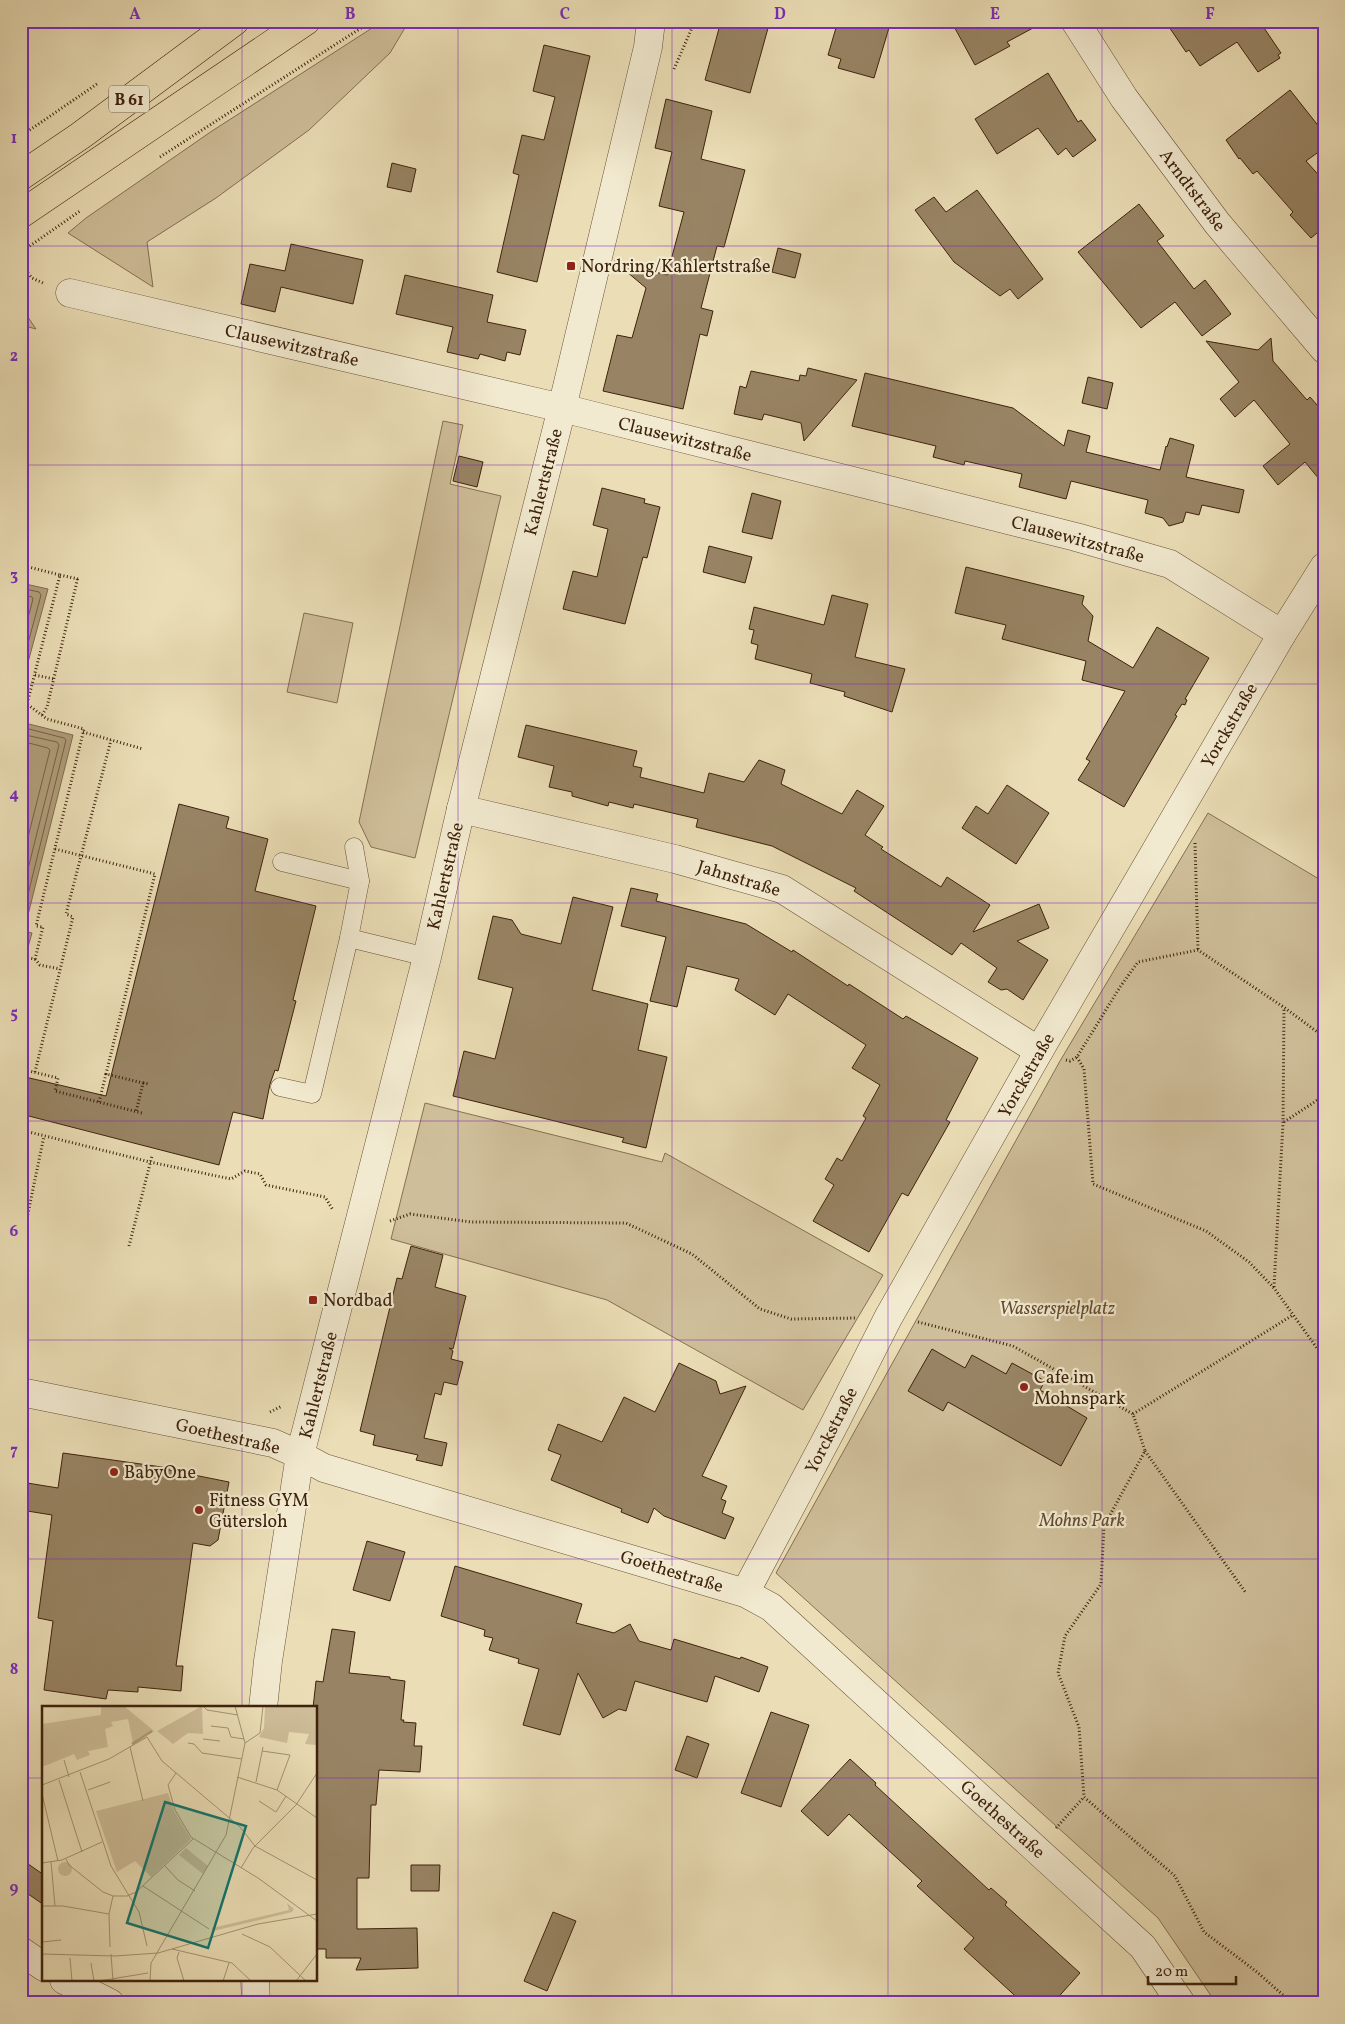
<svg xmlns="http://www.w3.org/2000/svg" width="1345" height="2024" viewBox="0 0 1345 2024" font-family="Vollkorn,serif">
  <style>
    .green { fill: #cebe99; stroke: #867052 }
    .water { fill: #b09e7c; stroke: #826c4f }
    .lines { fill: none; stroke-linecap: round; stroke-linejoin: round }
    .shore { stroke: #776044; stroke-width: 1 }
    .building { fill: #988464; stroke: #3e220c }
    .service-casing { stroke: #695136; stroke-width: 19 }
    .minor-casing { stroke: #695136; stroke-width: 29 }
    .primary-casing { stroke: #3e220c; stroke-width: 29 }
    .path { stroke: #3e220c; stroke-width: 3; stroke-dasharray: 1 2.5; stroke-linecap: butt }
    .service { stroke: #f2ead0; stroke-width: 18 }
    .minor { stroke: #f2ead0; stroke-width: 28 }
    .primary { stroke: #ebdeb6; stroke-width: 28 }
    .grid { fill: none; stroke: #7b2cbf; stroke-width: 1; stroke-opacity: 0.55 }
    .poi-dot { fill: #8f2418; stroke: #f2ead0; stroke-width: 2 }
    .labels { text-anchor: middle; stroke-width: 4.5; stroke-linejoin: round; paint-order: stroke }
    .shield { fill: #f2ead0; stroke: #745e47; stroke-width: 1 }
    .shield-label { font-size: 16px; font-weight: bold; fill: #3e220c }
    .street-label { font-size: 18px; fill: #3e220c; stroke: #f2ead0 }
    .poi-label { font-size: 18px; fill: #3e220c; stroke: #f2ead0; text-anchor: start }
    .park-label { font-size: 18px; font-style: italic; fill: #62492f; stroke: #f2ead0 }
    .inset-river { fill: none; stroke: #b09e7c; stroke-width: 2.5 }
    .inset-road { fill: none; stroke: #a69372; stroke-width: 1 }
    .view { fill: #0f766e; fill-opacity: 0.15; stroke: #0f766e; stroke-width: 2.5 }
    .inset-edge { fill: none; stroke: #3e220c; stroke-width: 2.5 }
    .neatline { fill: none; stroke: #7b2cbf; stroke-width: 2 }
    .grid-label { font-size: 16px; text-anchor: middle; font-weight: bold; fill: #7b2cbf }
  </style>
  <rect width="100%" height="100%" fill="#ebdeb6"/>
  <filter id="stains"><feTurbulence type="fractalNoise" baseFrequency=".004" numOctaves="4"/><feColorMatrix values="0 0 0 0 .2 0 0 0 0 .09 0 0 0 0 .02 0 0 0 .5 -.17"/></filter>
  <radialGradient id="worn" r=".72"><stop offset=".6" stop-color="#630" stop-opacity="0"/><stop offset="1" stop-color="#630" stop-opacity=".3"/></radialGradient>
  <g class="green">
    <polygon points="383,21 409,21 390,53 309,130 216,198 147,242 153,287 68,233 86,218 212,131"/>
    <polygon points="21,307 36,329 21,325"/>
    <polygon points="443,421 463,425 450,484 501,496 415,858 371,847 359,822"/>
    <polygon points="304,613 353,623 337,703 287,692"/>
    <polygon points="1208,813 1324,882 1324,2003 1216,2003 1158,1918 776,1573 1060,1061"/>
    <polygon points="425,1103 662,1162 665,1153 883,1275 803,1410 607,1300 391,1239"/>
  </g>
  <g class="water">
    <polygon points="21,583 48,589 27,666 21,665"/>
    <polygon points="21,722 73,735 24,931 32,933 28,947 21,945"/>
  </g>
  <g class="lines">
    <g class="shore">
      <polyline points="21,588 39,592 41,595 24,658 21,660"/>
      <polyline points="21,594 32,597 33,599 21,644"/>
      <polyline points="21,727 64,738 66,740 21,923"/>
      <polyline points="21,734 57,742 59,745 21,897"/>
      <polyline points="21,741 48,748 50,750 21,865"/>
    </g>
  </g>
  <g class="building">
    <polygon points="721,21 770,21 750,93 705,80"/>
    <polygon points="838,21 891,21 874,78 838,68 841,59 828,55"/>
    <polygon points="951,21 1046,21 1007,42 1010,46 975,65"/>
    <polygon points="1165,21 1268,21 1262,25 1281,53 1278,55 1280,58 1258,72 1237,42 1200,66 1189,50 1186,52"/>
    <polygon points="544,45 590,56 537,282 497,272 519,175 513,173 522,135 544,140 555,97 533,91"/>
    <polygon points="1048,73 1078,122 1081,120 1096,140 1073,157 1066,148 1058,155 1038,128 997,154 975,119"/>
    <polygon points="1290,90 1324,133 1324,148 1306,161 1324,181 1324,227 1311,238 1290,215 1293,212 1257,171 1253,174 1240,158 1239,159 1226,140"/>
    <polygon points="666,99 712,111 701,159 745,170 724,247 717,246 701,308 713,311 707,336 700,334 683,409 603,391 617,335 632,338 646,288 614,261 667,275 684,212 659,206 672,152 655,148"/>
    <polygon points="392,163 416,169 411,192 387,187"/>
    <polygon points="977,190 1043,279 1018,299 1010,289 1000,296 954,262 915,210 934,197 946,212"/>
    <polygon points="1139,204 1164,236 1157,241 1194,289 1205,280 1231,314 1202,336 1175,302 1141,328 1078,252"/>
    <polygon points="291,244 363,260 353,304 281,287 275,312 241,304 250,264 285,271"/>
    <polygon points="778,248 801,254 795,278 772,272"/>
    <polygon points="405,275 493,295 487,322 526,330 520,355 507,352 505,361 480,354 478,359 447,352 453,327 396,314"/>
    <polygon points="1271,338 1273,361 1307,400 1310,397 1324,413 1324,485 1305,462 1278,485 1263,466 1290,444 1254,400 1235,417 1220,399 1239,382 1206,341 1258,350"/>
    <polygon points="808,368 857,380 804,441 801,423 764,414 762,420 734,414 740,386 746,388 751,371 799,381 800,375 806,376"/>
    <polygon points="865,373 1013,408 1064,446 1068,430 1090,436 1086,452 1160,470 1166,446 1167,447 1170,438 1194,445 1186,477 1244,490 1239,513 1202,505 1199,515 1186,512 1183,522 1169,526 1163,518 1145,513 1148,500 1071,481 1066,499 1019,487 1022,474 965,461 964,465 933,457 936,446 852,426"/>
    <polygon points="1088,377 1113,383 1107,409 1082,403"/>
    <polygon points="459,456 483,462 477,487 453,481"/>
    <polygon points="602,488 645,499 644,503 660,507 647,558 643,557 625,624 563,609 573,571 597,577 608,529 593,525"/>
    <polygon points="752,493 781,501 772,539 742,532"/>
    <polygon points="709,546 752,557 745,583 703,572"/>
    <polygon points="966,567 1084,596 1082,604 1093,616 1088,641 1133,668 1157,627 1209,658 1185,699 1187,700 1185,705 1182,704 1175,715 1177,716 1124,807 1078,780 1090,761 1086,759 1125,691 1082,680 1086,661 1002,639 1006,625 955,613"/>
    <polygon points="832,595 868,604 855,657 905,669 892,712 844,696 845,692 810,683 812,674 755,659 758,645 751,643 754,630 749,629 754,607 824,625"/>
    <polygon points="526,725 637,751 633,766 642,768 640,777 704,793 709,773 744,782 759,760 785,770 781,784 842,814 857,790 884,806 865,835 883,847 881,849 941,887 947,877 990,905 973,932 1039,904 1049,928 1017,941 1048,960 1023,1000 1007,989 1001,990 988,982 997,968 961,943 952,955 854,891 856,888 772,846 696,827 698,819 634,804 633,808 609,802 608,806 572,796 572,792 549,787 554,766 518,757"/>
    <polygon points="1007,785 1049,813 1016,864 962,828 976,806 988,814"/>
    <polygon points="179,804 229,817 226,828 268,839 255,891 316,906 293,1000 296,1001 278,1071 275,1070 270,1084 263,1119 233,1112 219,1165 21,1114 21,1076 106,1096"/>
    <polygon points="631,888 658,894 656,901 746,924 792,952 793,950 848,986 849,984 903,1019 906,1016 978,1058 946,1120 950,1122 908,1196 902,1193 869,1252 813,1221 834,1185 825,1179 837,1158 842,1161 866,1118 863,1116 880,1085 852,1068 866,1045 788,994 775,1015 735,990 739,979 687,966 677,1007 650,1001 666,937 621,926"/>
    <polygon points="573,897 613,907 592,990 648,1004 638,1050 667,1057 646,1148 622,1142 624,1138 453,1096 464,1051 495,1059 513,988 478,979 493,916 512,920 521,934 561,944"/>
    <polygon points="411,1246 443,1255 435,1287 466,1296 453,1349 449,1348 453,1351 451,1359 463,1362 457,1385 444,1382 441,1395 435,1393 424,1438 447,1443 442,1466 416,1460 418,1455 373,1445 375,1435 360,1431 397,1278 402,1279"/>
    <polygon points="932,1349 965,1368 972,1355 1006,1374 1012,1363 1045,1381 1040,1390 1087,1418 1061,1466 948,1402 943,1411 908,1391"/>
    <polygon points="679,1363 716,1381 720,1394 746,1386 702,1476 727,1486 721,1499 726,1501 722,1513 734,1518 725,1539 664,1516 654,1508 648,1523 621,1512 622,1509 551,1480 561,1455 548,1450 558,1424 602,1442 624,1397 655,1412"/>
    <polygon points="63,1453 169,1468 169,1470 229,1482 218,1540 210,1546 193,1543 176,1666 183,1666 181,1691 138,1687 138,1692 108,1690 106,1699 44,1690 53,1621 38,1618 52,1515 21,1510 21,1482 58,1488"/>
    <polygon points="367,1541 405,1552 390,1601 353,1590"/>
    <polygon points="455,1566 582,1604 576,1623 614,1633 630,1624 639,1641 671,1650 674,1639 740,1659 741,1657 768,1667 759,1692 715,1676 707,1702 635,1681 626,1711 619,1709 603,1718 578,1673 560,1735 523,1725 539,1669 518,1663 519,1659 489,1650 493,1638 484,1636 485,1630 441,1616"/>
    <polygon points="332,1629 355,1632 349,1673 390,1677 390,1679 405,1681 401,1720 404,1720 403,1722 416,1723 414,1746 422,1746 420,1772 379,1770 376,1805 371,1805 369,1878 357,1878 357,1929 417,1928 418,1968 356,1970 361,1958 326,1958 326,1949 316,1949 316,1708 313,1708 316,1681 323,1682"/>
    <polygon points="771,1712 809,1725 781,1807 741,1793"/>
    <polygon points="687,1736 709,1744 697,1778 675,1770"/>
    <polygon points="850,1759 876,1783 875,1785 989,1890 991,1888 1007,1902 1005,1905 1080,1973 1053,2003 1023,2003 964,1949 974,1938 917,1886 922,1881 849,1814 828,1836 801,1811"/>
    <polygon points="21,1859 44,1875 44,1905 21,1889"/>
    <polygon points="411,1865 440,1865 439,1891 411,1891"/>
    <polygon points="553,1912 576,1921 547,1991 524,1981"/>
  </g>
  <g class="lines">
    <defs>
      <g id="service">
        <polyline points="354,847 360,881"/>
        <polyline points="349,938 427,957"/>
        <polyline points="280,1087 312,1094 349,938 360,881 282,862"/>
      </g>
      <g id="minor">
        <polyline points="1075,21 1124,98 1217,223 1324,349"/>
        <polyline points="70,293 562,408 1076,537 1170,564 1282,634"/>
        <polyline points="461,809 675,859 782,889 1039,1051"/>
        <polyline points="21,1392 273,1443 300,1455 324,1468 745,1593 771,1607 1143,1947 1181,2003"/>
        <polyline points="745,1593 835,1423 888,1318 1039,1051 1282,634 1324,567"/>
        <polyline points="263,1708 268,1661 300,1455 427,957 461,809 562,408 648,47 651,21"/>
        <polyline points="21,1951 44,1967"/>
        <polyline points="64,1980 110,2003"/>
        <polyline points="255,1980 256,2003"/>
      </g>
      <g id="primary">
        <polyline points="21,176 80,136 235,21"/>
        <polyline points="21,214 306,21"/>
      </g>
    </defs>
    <use href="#service" class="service-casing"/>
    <use href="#minor" class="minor-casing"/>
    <use href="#primary" class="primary-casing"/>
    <g class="path">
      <polyline points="674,69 695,21"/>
      <polyline points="21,136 97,84"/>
      <polyline points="160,157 372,21"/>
      <polyline points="21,252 80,211"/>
      <polyline points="21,265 32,278 43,283"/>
      <polyline points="21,565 60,575 27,704"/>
      <polyline points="60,575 78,579"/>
      <polyline points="35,675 54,679"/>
      <polyline points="21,703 27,704 47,719 84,729 36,926 43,927 35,959 21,956"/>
      <polyline points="42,715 47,707 78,577"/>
      <polyline points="83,732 143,749"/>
      <polyline points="1195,843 1198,950"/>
      <polyline points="55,849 155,874 106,1074 143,1083 136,1112"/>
      <polyline points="35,959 40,965 60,969"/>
      <polyline points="1077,1057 1084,1069 1093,1184 1206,1231 1249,1262 1274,1288 1324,1358"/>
      <polyline points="1066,1060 1070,1061 1077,1057 1120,987 1138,962 1198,950 1285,1008 1324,1037"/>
      <polyline points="21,1069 58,1078 55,1091 142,1113"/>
      <polyline points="35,1072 73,917 66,914 111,740"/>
      <polyline points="143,1083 149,1084"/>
      <polyline points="99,1102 106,1074"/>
      <polyline points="1284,1122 1319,1099 1324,1098"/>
      <polyline points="21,1130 150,1162 231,1179 245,1171 260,1174 266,1185 325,1197 333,1210"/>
      <polyline points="27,1218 44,1136"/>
      <polyline points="390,1221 410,1214 471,1222 626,1223 692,1254 760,1309 791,1319 857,1318"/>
      <polyline points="129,1246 152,1156"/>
      <polyline points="1274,1287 1283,1123 1284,1009"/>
      <polyline points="918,1322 1013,1346 1133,1414 1145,1451 1104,1526 1101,1584 1065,1636 1058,1673 1079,1727 1084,1797 1175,1876 1204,1932 1257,1972 1292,2003"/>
      <polyline points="270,1412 282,1406"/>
      <polyline points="1133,1414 1293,1315"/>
      <polyline points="1145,1451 1246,1593"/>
      <polyline points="1056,1828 1084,1797"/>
    </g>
    <use href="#service" class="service"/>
    <use href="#minor" class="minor"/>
    <use href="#primary" class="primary"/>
  </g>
  <path class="grid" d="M242 21V1708M458 21V2003M672 21V2003M888 21V2003M1102 21V2003M21 246H1324M21 465H1324M21 684H1324M21 903H1324M21 1121H1324M21 1340H1324M21 1559H1324M21 1778H44M316 1778H1324M242 1980V2003"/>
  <g class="poi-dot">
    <rect x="566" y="261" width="10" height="10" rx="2.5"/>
    <rect x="308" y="1295" width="10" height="10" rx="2.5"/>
    <circle cx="1024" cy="1387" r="5"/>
    <circle cx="114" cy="1472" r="5"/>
    <circle cx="199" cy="1510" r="5"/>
  </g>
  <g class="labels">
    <rect class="shield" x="109" y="85.5" width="40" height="27" rx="4"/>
    <g class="shield-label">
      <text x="129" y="105">B 61</text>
    </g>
    <g class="street-label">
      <text transform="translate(1193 190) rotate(53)" y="6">Arndtstraße</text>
      <text transform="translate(292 345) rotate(13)" y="6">Clausewitzstraße</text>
      <text transform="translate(685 439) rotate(14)" y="6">Clausewitzstraße</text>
      <text transform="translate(543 482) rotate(-76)" y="6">Kahlertstraße</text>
      <text transform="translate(1078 539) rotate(15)" y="6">Clausewitzstraße</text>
      <text transform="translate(1229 725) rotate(-60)" y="6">Yorckstraße</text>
      <text transform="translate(445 876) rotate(-77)" y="6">Kahlertstraße</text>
      <text transform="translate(739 878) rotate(17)" y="6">Jahnstraße</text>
      <text transform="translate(1026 1075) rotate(-60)" y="6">Yorckstraße</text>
      <text transform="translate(318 1385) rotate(-76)" y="6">Kahlertstraße</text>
      <text transform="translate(831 1430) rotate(-63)" y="6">Yorckstraße</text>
      <text transform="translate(228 1436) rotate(13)" y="6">Goethestraße</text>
      <text transform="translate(672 1571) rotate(17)" y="6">Goethestraße</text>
      <text transform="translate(1003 1819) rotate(42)" y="6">Goethestraße</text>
    </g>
    <g class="poi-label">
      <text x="581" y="272">Nordring/Kahlertstraße</text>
      <text x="323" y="1306">Nordbad</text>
      <text x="1034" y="1383">Cafe im<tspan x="1034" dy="21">Mohnspark</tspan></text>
      <text x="124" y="1478">BabyOne</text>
      <text x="209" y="1506">Fitness GYM<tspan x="209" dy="21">Gütersloh</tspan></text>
    </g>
    <g class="park-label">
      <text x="1057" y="1314">Wasserspielplatz</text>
      <text x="1082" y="1526">Mohns Park</text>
    </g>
  </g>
  <g transform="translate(42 1706)">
    <rect width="275" height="275" fill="#ebdeb6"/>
    <path d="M59 0H82L112 25 91 37 86 13 69 16 71 20 63 23 66 41 46 45 48 49 35 54 32 48 0 61V18L59 9ZM160 0 161 28 146 27 131 38 115 25ZM223 0H275V39L263 38 267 28 247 26 245 37 217 31 222 22ZM126 87 132 105 149 133 109 171 93 155 75 166 54 105ZM144 142 166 160 161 168 137 149ZM16 163a7 7 0 1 1 14 0a7 7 0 1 1-14 0ZM245 197 252 203 250 206 171 225 170 222 247 204Z" fill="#cebe99"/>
    <path class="inset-river" d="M90 38 110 25"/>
    <path class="inset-road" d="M161 0 165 4 196 9M169 20 186 22 189 31 202 33M161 33 178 35M146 37 152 38 160 47 200 53M203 37 218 27 221 0M88 41 101 95M220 45 248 49 235 84M22 54 27 71M38 66 69 160 97 206 105 240M134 67 126 79 133 104 149 131 216 172 275 215M195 71 235 84 275 112M17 74 40 146M214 76 221 41M0 79 67 53 105 31 120 55 198 121 213 140 275 174M46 84 68 76M0 88 16 155M217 95 234 106 244 90M24 153 27 159 61 186 71 190H85L94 186 151 133M9 156 13 200M0 157 20 154 60 136M123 160 136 174 153 185M199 162 211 142 254 99 275 67M101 180 167 223M0 200H21L67 208M200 228 228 241 264 275M0 236 19 234M68 241 67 208 71 190M130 243 190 257 209 275M137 246 135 252 142 275M0 248 73 250 116 247 216 218 275 208M69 248 71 275M28 252 30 275M49 257 52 275M57 275 106 267M108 275 109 257 184 129 203 37 193 0M181 275 187 257M254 275 275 248"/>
    <path class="view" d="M123 96 204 120 166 242 85 217Z"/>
    <rect width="275" height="275" class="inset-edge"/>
  </g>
  <rect width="1345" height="2024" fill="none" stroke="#ebdeb6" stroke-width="55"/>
  <path d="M1148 1976v8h88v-8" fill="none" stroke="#3e220c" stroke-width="2.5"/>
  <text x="1155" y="1976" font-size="15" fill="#3e220c" stroke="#f2ead0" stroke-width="4" paint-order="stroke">20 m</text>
  <rect x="28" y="28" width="1290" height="1968" class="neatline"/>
  <g class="grid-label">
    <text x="135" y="19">A</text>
    <text x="350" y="19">B</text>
    <text x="565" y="19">C</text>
    <text x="780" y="19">D</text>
    <text x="995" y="19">E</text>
    <text x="1210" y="19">F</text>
    <text x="14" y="143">1</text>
    <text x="14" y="361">2</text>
    <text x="14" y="580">3</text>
    <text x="14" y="799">4</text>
    <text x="14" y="1018">5</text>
    <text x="14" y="1236">6</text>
    <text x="14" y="1455">7</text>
    <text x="14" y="1674">8</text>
    <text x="14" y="1893">9</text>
  </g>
  <rect width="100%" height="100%" filter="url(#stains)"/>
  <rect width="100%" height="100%" fill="url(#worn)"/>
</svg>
